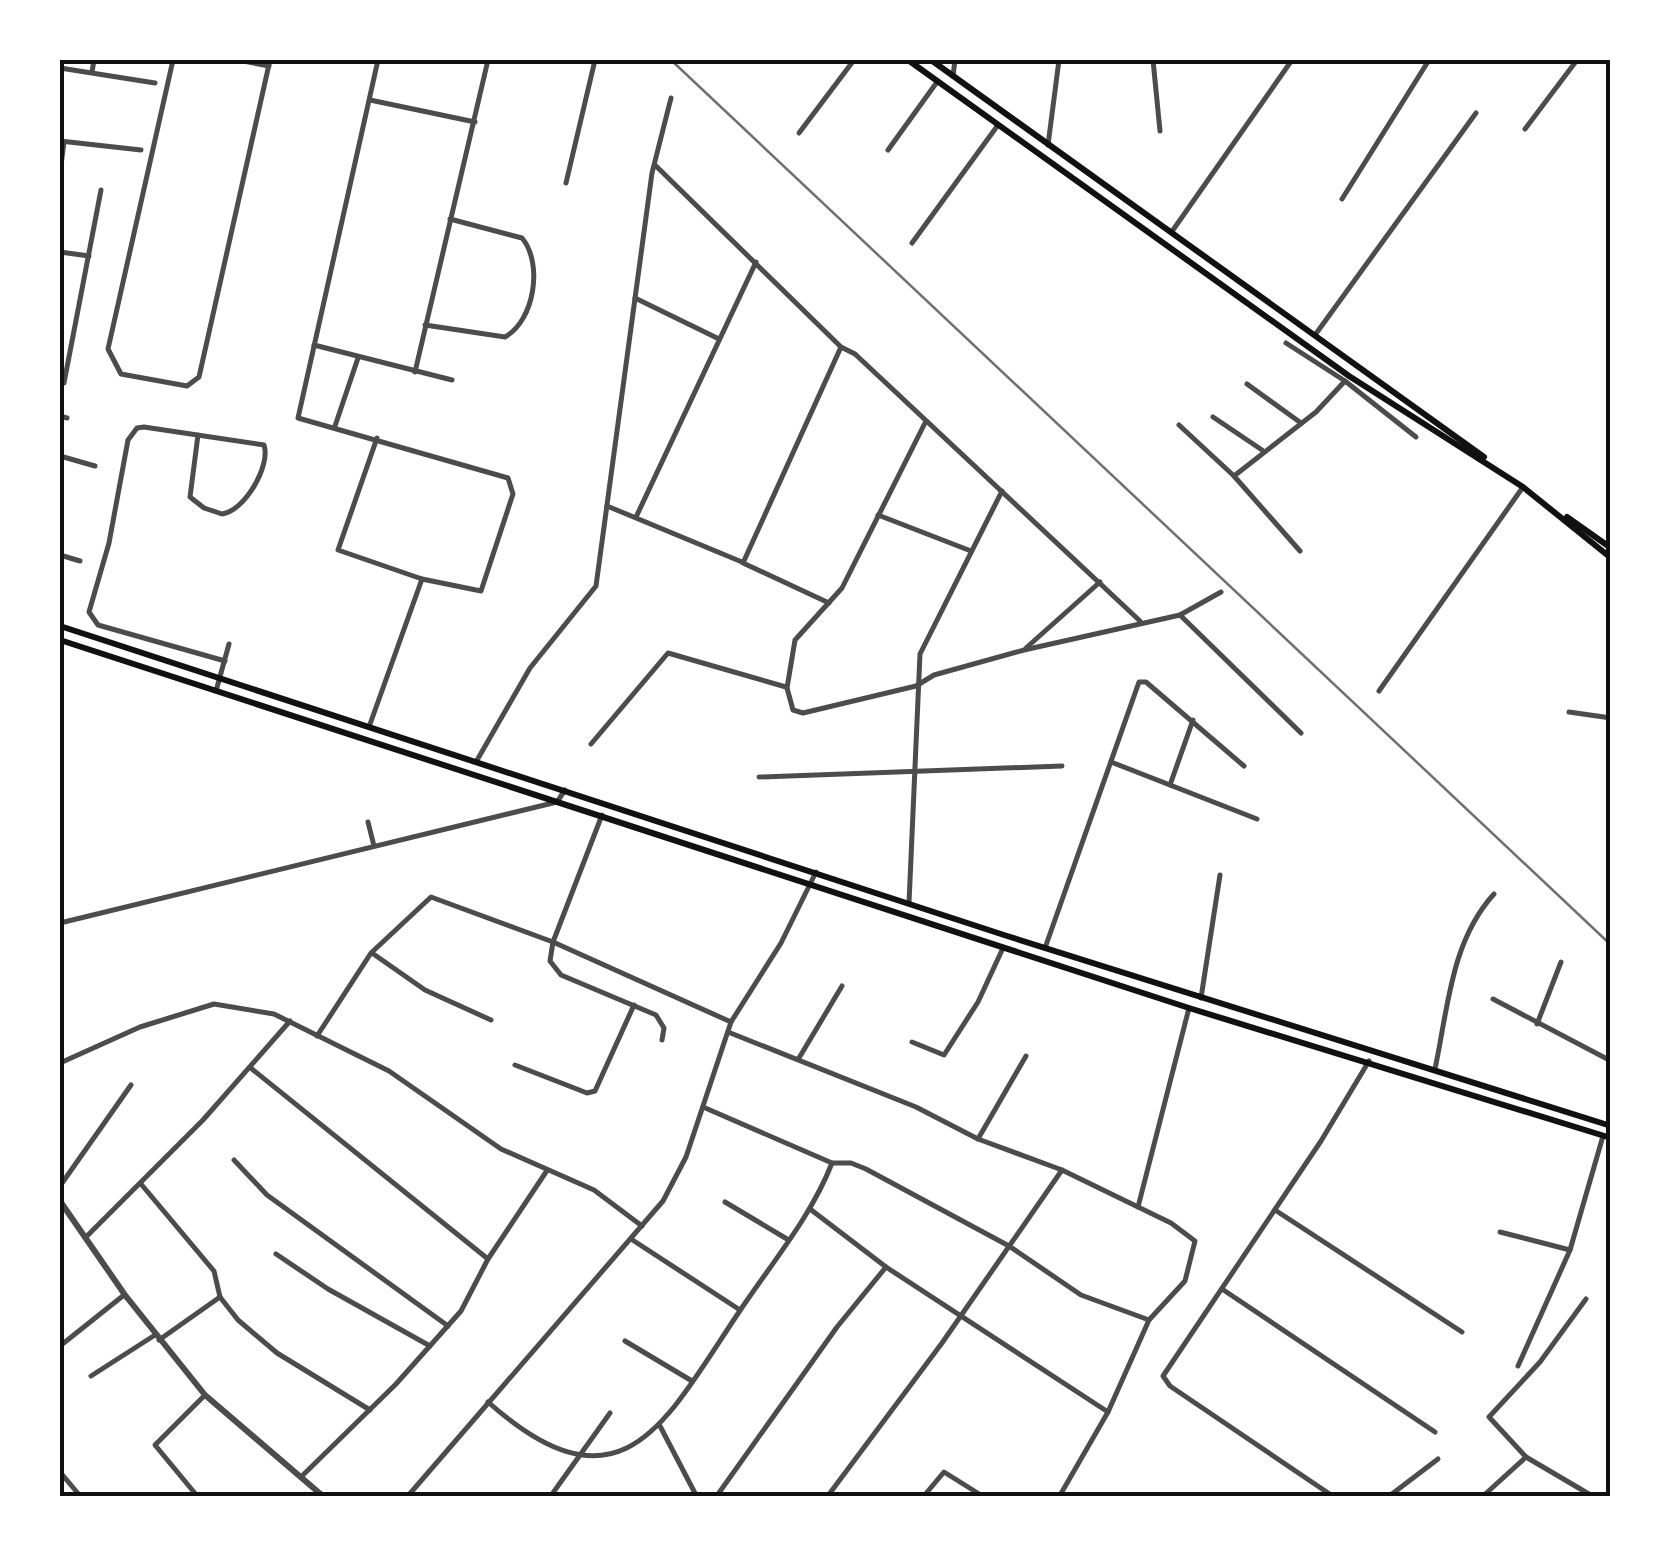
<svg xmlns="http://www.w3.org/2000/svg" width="1671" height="1557" viewBox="0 0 1671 1557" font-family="'Fira Sans Condensed',sans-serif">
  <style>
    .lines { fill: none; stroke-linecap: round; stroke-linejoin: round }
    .minor { stroke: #4c4c4c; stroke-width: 5 }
    .tertiary { stroke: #4c4c4c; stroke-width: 6 }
    .secondary { stroke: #111; stroke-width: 6 }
    .rail { stroke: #707070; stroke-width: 2.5 }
    .neatline { fill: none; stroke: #111; stroke-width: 4 }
  </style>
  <rect width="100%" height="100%" fill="#fff"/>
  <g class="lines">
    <g class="minor">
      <polyline points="173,60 108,349 121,374 187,386 199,377 270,60"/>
      <polyline points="238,60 269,66"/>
      <polyline points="1153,60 1160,131"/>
      <polyline points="60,68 155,83"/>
      <polyline points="92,72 94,60"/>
      <polyline points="953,76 955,60"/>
      <polyline points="370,100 475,122"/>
      <polyline points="1525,129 1577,60"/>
      <polyline points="799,133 854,60"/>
      <polyline points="60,141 141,150"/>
      <polyline points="1048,145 1059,60"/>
      <polyline points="888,150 937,82"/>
      <polyline points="656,166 841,347 855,354 1140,621"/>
      <polyline points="60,173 64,142"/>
      <polyline points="566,183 595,60"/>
      <polyline points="1342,199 1429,60"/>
      <polyline points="1173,230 1292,60"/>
      <polyline points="912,243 998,125"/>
      <polyline points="60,252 89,256"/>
      <polyline points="635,298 717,338"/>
      <path d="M425 325 505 337C535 320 543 263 522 238L450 219"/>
      <polyline points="1315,335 1476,113"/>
      <polyline points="1286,343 1345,381 1416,437"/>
      <polyline points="314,345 452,380"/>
      <polyline points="415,372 488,60"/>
      <polyline points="64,383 101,190"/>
      <polyline points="1247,384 1301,423"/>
      <polyline points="60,416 67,418"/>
      <polyline points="1213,417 1262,450"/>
      <polyline points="926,421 842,588 795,640 787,688 793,710 803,713 916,686 934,675 1024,650 1180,615 1221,592"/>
      <polyline points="1179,425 1234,476 1300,551"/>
      <polyline points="335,426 358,358"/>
      <path d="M198 435 190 497 204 508 222 514C245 511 271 465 264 445L144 427 137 428 128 440 109 543 89 612 98 625 225 661"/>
      <polyline points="377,438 338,550 422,579 481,591 513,494 508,478 298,418 378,60"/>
      <polyline points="60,456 95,466"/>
      <polyline points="1234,476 1316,412 1345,381"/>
      <polyline points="607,506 742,562"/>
      <polyline points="637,515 756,262"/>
      <polyline points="878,515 971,551"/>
      <polyline points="60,555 80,561"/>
      <polyline points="829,603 743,563 841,347"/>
      <polyline points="1180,615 1301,733"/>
      <polyline points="1026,648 1100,582"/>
      <polyline points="216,691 229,644"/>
      <polyline points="1379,691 1523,487"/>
      <polyline points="1569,712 1611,718"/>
      <polyline points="369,727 422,579"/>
      <polyline points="591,744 668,653 786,687"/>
      <polyline points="476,762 530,668 596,586 652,173 671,98"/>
      <polyline points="1111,762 1257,819"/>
      <polyline points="759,777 1062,766"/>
      <polyline points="1170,785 1193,720"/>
      <polyline points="602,815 553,942 550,961 561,975 656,1015 664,1028 662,1040"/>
      <polyline points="368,822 374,846"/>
      <polyline points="909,903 920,654 1002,491"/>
      <polyline points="60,923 557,802 565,790"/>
      <polyline points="1045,948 1139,682 1146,682 1244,766"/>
      <polyline points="372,953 425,990 491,1020"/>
      <polyline points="1201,998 1220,875"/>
      <polyline points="1493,999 1611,1061"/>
      <polyline points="1537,1024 1561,962"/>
      <polyline points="728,1032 916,1107 978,1139 1062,1170 1171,1223 1195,1241 1185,1281 1149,1320 1108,1412 1059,1497"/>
      <polyline points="317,1036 371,953 431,897 553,942 731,1022"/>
      <polyline points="912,1042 944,1055 978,1002 1003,948"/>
      <polyline points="799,1058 842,986"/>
      <polyline points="60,1063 140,1027 214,1004 274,1014 389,1071 501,1149 594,1190 642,1226"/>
      <polyline points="515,1065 587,1093 595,1091 634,1005"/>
      <polyline points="252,1069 488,1259"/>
      <path d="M1435 1069C1448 1008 1451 941 1494 894"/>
      <polyline points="703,1107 832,1163 851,1163 866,1169 1009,1246 1081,1295 1149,1320"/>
      <polyline points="978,1139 1026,1056"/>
      <polyline points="234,1160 267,1195 448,1326"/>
      <polyline points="141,1184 214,1271 220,1297 238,1320 277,1353 370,1410"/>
      <polyline points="60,1186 131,1085"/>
      <polyline points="725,1202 787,1239"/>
      <polyline points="1138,1207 1189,1008"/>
      <polyline points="810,1209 886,1267 1108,1412"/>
      <polyline points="1275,1210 1462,1332"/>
      <polyline points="1500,1232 1570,1250"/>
      <polyline points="87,1236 203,1120 290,1021"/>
      <polyline points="631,1239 740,1310"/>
      <polyline points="276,1254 328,1289 430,1346"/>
      <polyline points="1222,1289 1435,1432"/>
      <polyline points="1586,1299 1540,1362 1489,1417 1526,1457 1594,1497"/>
      <polyline points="159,1340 220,1297"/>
      <polyline points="625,1341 692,1381"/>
      <polyline points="60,1346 124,1295"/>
      <polyline points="1518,1366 1570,1250 1603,1136"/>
      <polyline points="91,1376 155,1335"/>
      <path d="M488 1402C622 1521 666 1421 739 1312 771 1264 811 1217 832 1163"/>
      <polyline points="660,1426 697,1497"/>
      <polyline points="60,1472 81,1497"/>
      <polyline points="303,1475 396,1384 461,1311 488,1259 546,1172"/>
      <polyline points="198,1497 155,1445 205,1395"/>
      <polyline points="407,1497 663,1201 686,1157 731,1022 781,943 816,872"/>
      <polyline points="550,1497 610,1413"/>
      <polyline points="716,1497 837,1327 886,1267"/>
      <polyline points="827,1497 942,1343 1062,1170"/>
      <polyline points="923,1497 944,1472 984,1497"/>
      <polyline points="1334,1497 1170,1386 1163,1376 1321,1141 1369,1061"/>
      <polyline points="1388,1497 1438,1459"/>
      <polyline points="1482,1497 1526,1457"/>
    </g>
    <polyline class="tertiary" points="60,1201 125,1295 205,1395 324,1497"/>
    <g class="secondary">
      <polyline points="908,60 1349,376 1523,487 1611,558"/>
      <polyline points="931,60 1484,457"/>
      <polyline points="1567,517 1611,548"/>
      <polyline points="60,626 1004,935 1611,1126"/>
      <polyline points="60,640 1189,1008 1611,1138"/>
    </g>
    <polyline class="rail" points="671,60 1611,945"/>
  </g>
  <rect width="1671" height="1557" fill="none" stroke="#ffffff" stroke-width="125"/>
  <rect x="62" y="62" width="1546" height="1432" class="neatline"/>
</svg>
